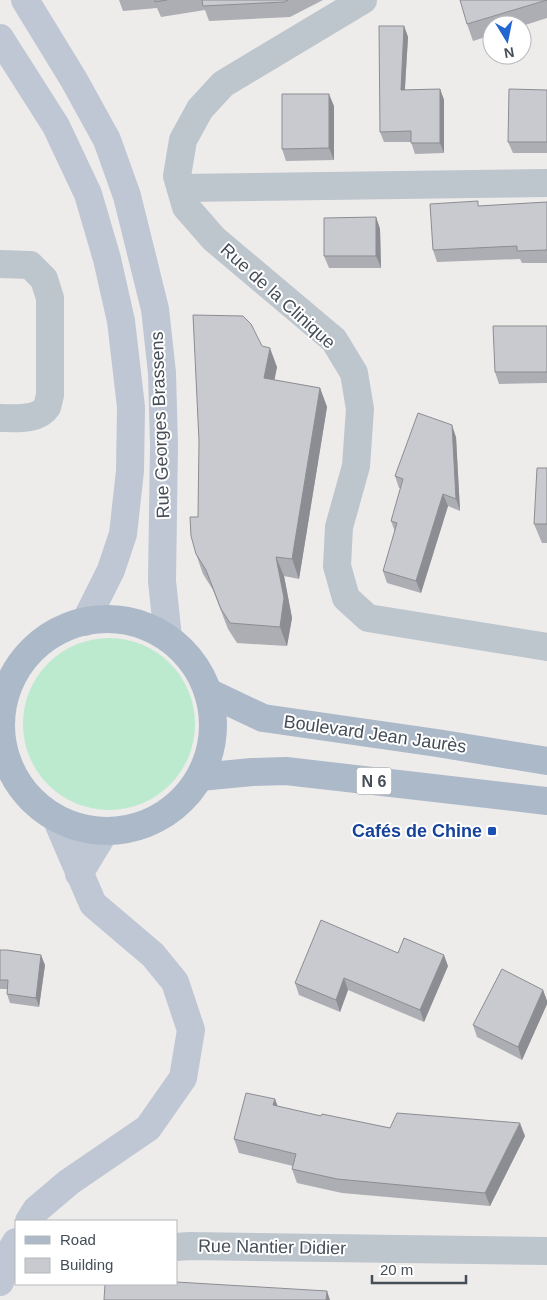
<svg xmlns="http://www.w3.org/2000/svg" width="547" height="1300" viewBox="0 0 547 1300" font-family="Helvetica,sans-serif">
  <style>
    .green { fill: #bbeacf }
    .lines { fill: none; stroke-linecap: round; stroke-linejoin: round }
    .street { stroke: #bdc5cd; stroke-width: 28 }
    .secondary { stroke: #bec7d3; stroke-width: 28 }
    .primary { stroke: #acb9c9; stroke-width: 28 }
    .wall { fill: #acaeb3 }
    .shaded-wall { fill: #8c8d92 }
    .building { fill: #c8cad0; stroke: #8c8d92 }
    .transit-dot { fill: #1a4fb4; stroke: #fff; stroke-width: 2 }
    .labels { text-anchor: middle; stroke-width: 4; stroke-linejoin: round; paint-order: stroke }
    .shield { fill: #fff; stroke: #7d8289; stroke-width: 1 }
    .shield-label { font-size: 16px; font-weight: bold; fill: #454d57 }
    .street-label { font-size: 18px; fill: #454d57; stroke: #fff }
    .transit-label { font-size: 18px; font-weight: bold; fill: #164399; stroke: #fff; text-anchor: end }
  </style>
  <rect width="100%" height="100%" fill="#eeebeb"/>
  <circle class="green" cx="109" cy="724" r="86"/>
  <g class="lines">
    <g class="street">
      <polyline points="363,0 223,84 200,109 183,140 177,176 186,207 214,239 334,340 354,373 360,409 356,466 339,527 337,566 346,598 368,618 547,647"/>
      <polyline points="181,188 547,183"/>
      <path d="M0 264 30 265 44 279 50 298V395C49 399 48 404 47 407 38 421 14 418 0 418"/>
      <polyline points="176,1247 190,1246 547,1251"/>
    </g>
    <g class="secondary">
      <polyline points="25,0 74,80 107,140 127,196 155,309 162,373 164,445 162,581 168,638"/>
      <polyline points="0,38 56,126 88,194 107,259 121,321 131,407 130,471 123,534 111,570 85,622"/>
      <polyline points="79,874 105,831"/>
      <polyline points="29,1221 36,1210 69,1182 148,1128 183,1078 191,1030 175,982 153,955 93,904 56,818"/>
      <polyline points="0,1282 7,1257 16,1242"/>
    </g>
    <g class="primary">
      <circle cx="107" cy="725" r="106"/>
      <polyline points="208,692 263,718 437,743 547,761"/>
      <polyline points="200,777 252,772 286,771 547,801"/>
    </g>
  </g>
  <g class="wall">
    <polygon points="119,0 323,0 290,17 209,21 205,10 161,17 157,8 123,11"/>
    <polygon points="547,0 547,18 522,26 522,25 492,25 492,35 473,41 467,24"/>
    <polygon points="404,26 408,37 405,90 440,89 444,100 444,153 415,154 411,142 384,142 380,132"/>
    <polygon points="547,90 547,153 513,153 508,142"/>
    <polygon points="334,106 334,160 286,161 282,149"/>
    <polygon points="547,202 547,263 522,263 520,259 437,262 433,250 480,206"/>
    <polygon points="376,217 380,229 381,268 329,268 324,256"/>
    <polygon points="547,326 547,383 499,384 495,372"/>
    <polygon points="262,346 277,367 274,380 320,388 327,407 299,579 284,576 292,618 287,646 237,643 228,629 213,590 203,574 196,554"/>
    <polygon points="456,437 460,511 448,506 421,593 387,583 383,571 395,532 391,521 401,488 399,488 395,476"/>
    <polygon points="547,468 547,543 542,543 534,524"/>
    <polygon points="0,950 45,965 39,1007 10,1003 7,994 7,989 0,989"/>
    <polygon points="398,953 448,966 424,1022 348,990 340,1012 299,995 295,983"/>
    <polygon points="543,990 547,1001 547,1004 522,1060 477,1037 473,1025"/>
    <polygon points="275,1099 277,1106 321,1116 390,1128 525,1136 490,1206 342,1193 297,1183 292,1169 293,1166 239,1153 234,1139"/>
  </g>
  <g class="shaded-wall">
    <polygon points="404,26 408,37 404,101 401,90"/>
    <polygon points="440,89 444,100 444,153 440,143"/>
    <polygon points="329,94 334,106 334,160 329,148"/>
    <polygon points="376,217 380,229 381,268 376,256"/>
    <polygon points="270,348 277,367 271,398 264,378"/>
    <polygon points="320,388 327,407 299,579 292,559"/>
    <polygon points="452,425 456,437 460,511 456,499"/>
    <polygon points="443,494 448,506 421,593 416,581"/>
    <polygon points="276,557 284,576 292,618 287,646 280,627"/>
    <polygon points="41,955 45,965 39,1007 36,998"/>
    <polygon points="444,955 448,966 424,1022 420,1010"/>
    <polygon points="344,978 348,990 340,1012 336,1000"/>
    <polygon points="543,990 547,1001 547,1004 522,1060 518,1047"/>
    <polygon points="275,1099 280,1113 273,1105"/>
    <polygon points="520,1123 525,1136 490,1206 485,1193"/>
    <polygon points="327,1291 330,1300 326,1300"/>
  </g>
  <g class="building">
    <polygon points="155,0 167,0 155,2"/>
    <polygon points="202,0 288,0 284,2 203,6"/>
    <polygon points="460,0 547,0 467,24"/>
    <polygon points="379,26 404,26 401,90 440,89 440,143 411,143 411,131 380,132"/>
    <polygon points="509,89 547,90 547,142 508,142"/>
    <polygon points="282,94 329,94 329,148 282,149"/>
    <polygon points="478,201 478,206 547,202 547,250 517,251 517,246 433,250 430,204"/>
    <polygon points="376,217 376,256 324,256 324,218"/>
    <polygon points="193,315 243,316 251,324 262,346 270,348 264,378 320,388 292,559 276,557 284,598 280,627 230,623 221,609 206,570 196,554 191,536 190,517 198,517 199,441"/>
    <polygon points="493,326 547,326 547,372 495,372"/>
    <polygon points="418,413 452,425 456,499 443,494 416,581 383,571 397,523 391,521 403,479 395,476"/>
    <polygon points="537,468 547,468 547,524 534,524"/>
    <polygon points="321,920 398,953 404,938 444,955 420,1010 344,978 336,1000 295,983"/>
    <polygon points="0,950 7,950 41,955 36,998 7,994 8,980 0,980"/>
    <polygon points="502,969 543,990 518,1047 473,1025"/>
    <polygon points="246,1093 275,1099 273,1105 321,1116 322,1114 390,1128 397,1113 520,1123 485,1193 337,1179 292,1169 296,1154 234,1139"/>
    <polygon points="176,1282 327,1291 326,1300 104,1300 105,1284 176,1284"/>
  </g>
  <rect class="transit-dot" x="487" y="826" width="10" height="10" rx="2.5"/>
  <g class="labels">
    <rect class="shield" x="356.5" y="767.5" width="35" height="27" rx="4"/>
    <g class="shield-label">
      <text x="374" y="787">N 6</text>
    </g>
    <g class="street-label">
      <text transform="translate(278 296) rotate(42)" y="6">Rue de la Clinique</text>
      <text transform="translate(160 425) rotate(-92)" y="6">Rue Georges Brassens</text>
      <text transform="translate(375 734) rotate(8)" y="6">Boulevard Jean Jaurès</text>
      <text transform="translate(272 1247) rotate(1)" y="6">Rue Nantier Didier</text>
    </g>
    <g class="transit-label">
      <text x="482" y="837">Cafés de Chine</text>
    </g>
  </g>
  <rect x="15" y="1220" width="162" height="65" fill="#ffffff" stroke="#b5b8bc"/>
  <rect x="25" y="1236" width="25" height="8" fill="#acb9c9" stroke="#b5b8bc"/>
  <text x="60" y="1245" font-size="15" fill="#454d57">Road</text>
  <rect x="25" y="1258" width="25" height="15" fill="#c8cad0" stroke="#b5b8bc"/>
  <text x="60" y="1270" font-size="15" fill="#454d57">Building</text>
  <g transform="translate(507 40) rotate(170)"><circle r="24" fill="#ffffff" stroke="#b5b8bc"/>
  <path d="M0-4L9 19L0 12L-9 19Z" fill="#2466cf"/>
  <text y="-8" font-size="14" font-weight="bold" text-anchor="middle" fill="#454d57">N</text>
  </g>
  <path d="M372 1275v8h94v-8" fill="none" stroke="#454d57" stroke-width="2.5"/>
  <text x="380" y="1275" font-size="15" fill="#454d57" stroke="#ffffff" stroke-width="4" paint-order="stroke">20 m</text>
</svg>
